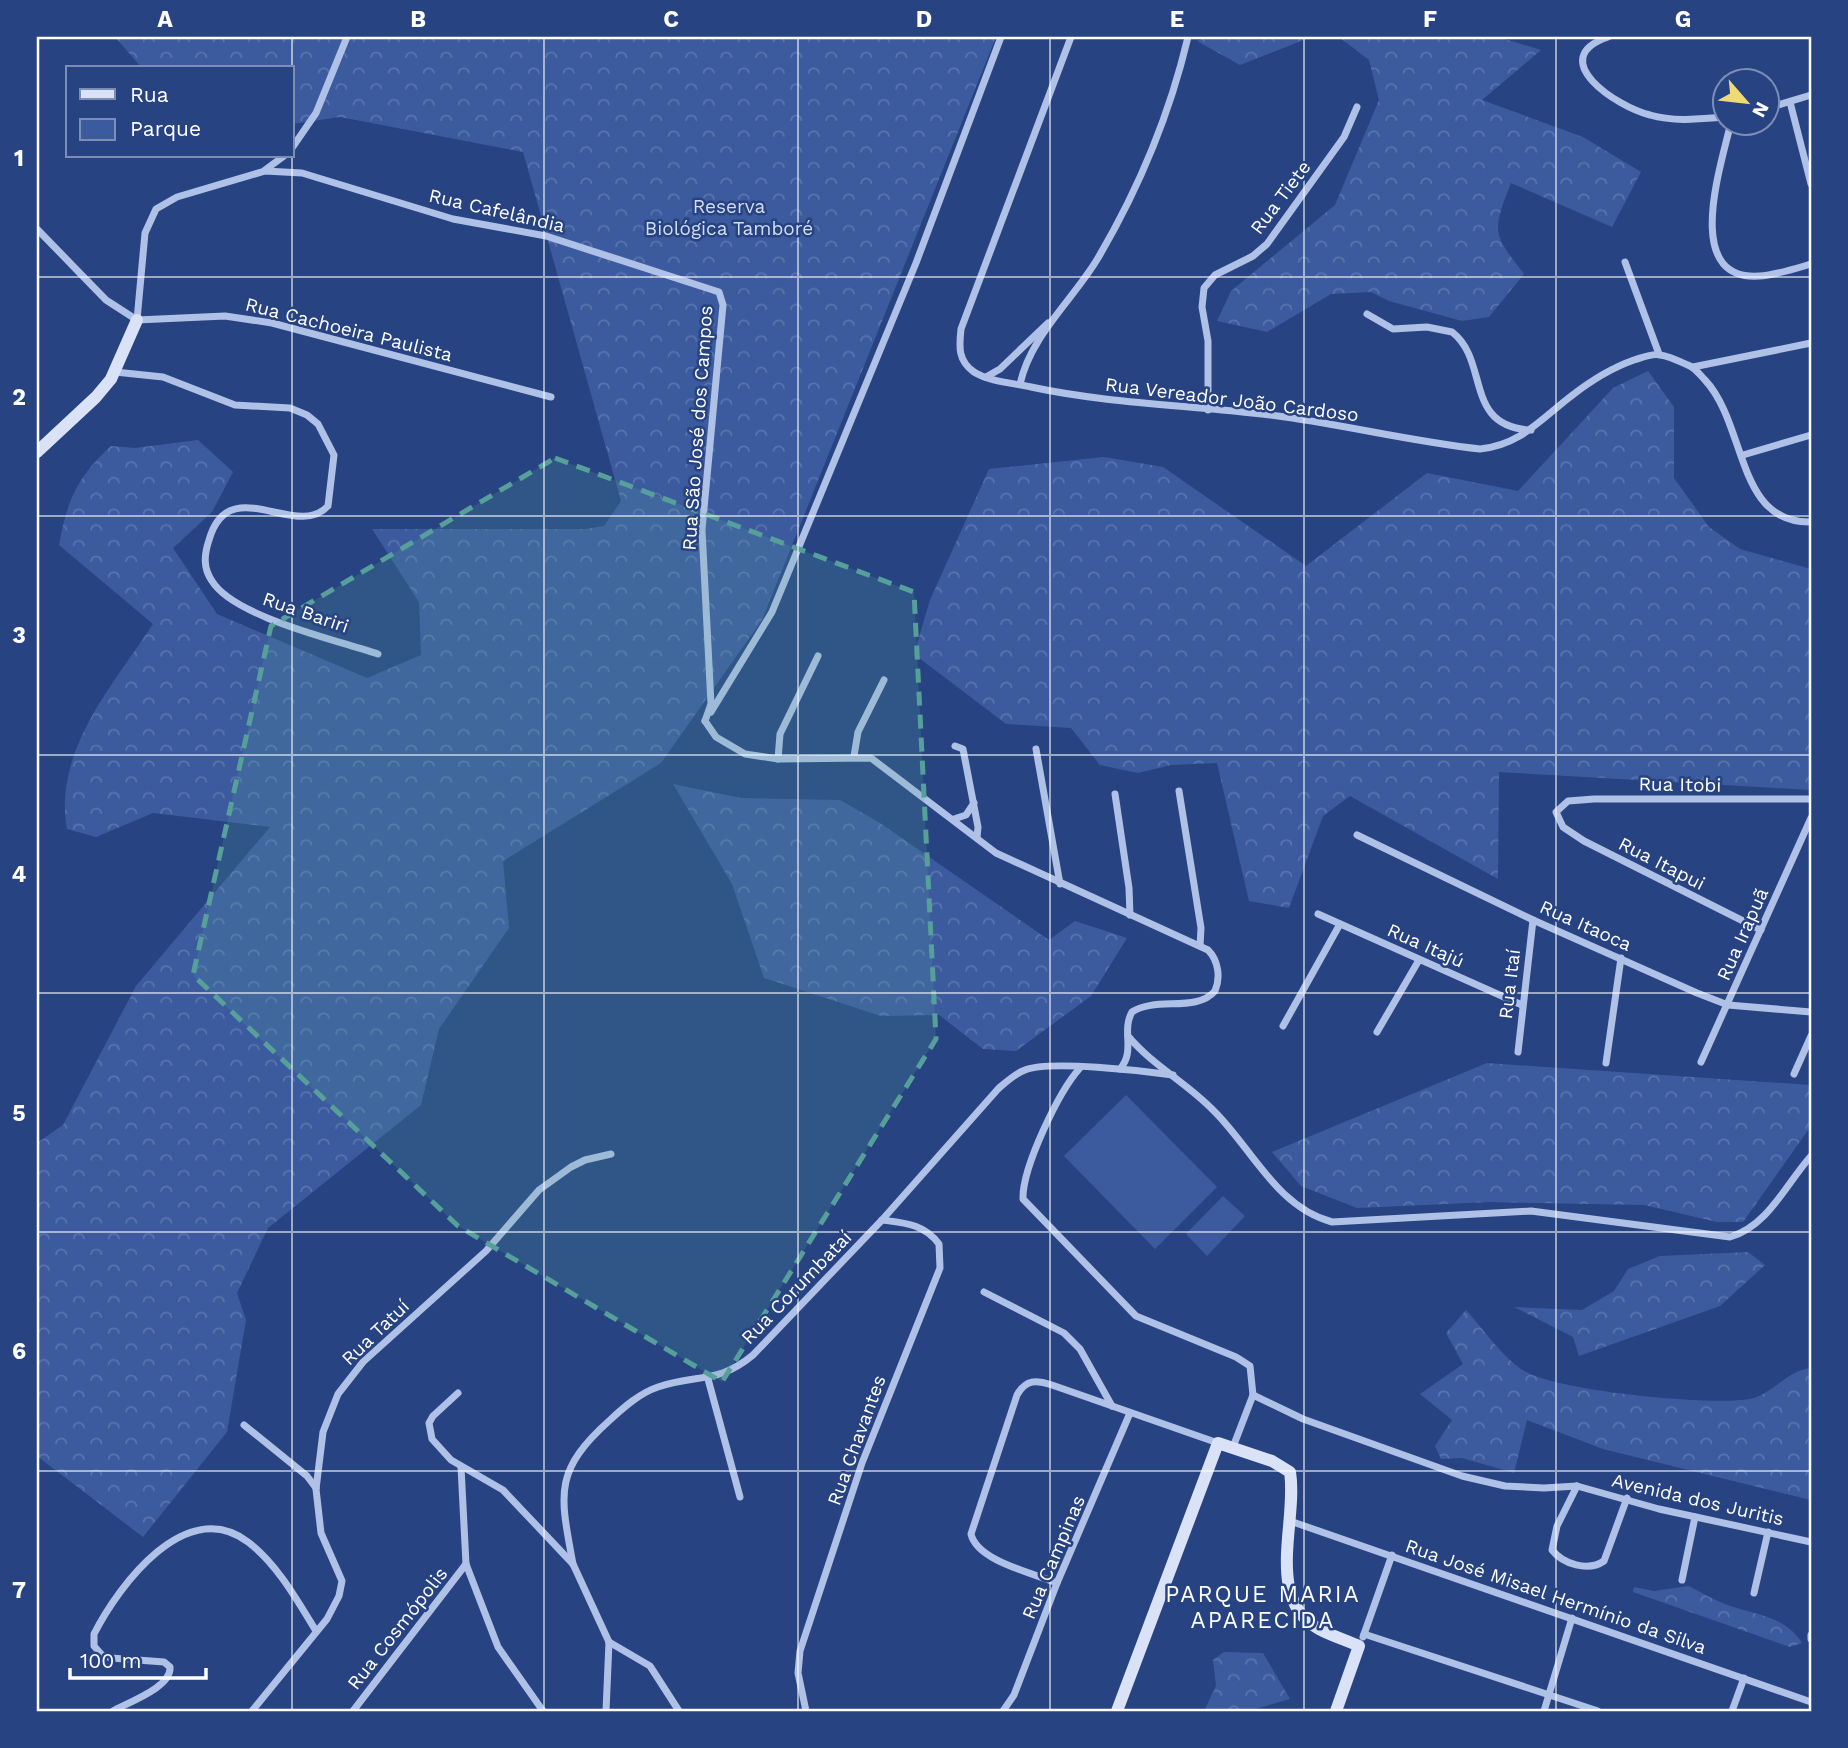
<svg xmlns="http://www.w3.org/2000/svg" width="1848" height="1748" viewBox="0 0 1848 1748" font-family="'Work Sans',sans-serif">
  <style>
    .forest { fill: url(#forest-crowns) }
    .park { fill: #3c5b9f }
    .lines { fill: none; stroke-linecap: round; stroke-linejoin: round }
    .stream { stroke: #a4bbe7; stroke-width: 2.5 }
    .street { stroke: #afc1e7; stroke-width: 7 }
    .secondary { stroke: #d9e2f6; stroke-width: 12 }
    .marked { fill: #579f9a; fill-opacity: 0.2; stroke: #579f9a; stroke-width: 5; stroke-dasharray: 14 9; stroke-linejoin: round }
    .grid { fill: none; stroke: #fff; stroke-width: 2; stroke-opacity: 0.55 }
    .labels { text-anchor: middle; stroke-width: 5; stroke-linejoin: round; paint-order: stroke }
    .street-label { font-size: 19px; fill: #fff; stroke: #274382 }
    .park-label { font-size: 19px; fill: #d3def5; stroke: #274382 }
    .quarter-label { font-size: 23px; letter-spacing: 2px; fill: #fff; stroke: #274382 }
    .neatline { fill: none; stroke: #fff; stroke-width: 2.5 }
    .grid-label { font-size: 23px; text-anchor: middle; font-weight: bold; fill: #fff }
  </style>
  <defs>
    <pattern id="forest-crowns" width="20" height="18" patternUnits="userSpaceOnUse" patternTransform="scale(1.75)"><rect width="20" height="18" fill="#3c5b9f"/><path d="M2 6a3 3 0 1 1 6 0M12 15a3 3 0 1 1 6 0" fill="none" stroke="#5974ad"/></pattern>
  </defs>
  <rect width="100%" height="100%" fill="#274382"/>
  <g class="forest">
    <path d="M115 37H996L762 620 661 763 503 861 509 928 439 1029 421 1105 268 1228 237 1293 246 1320 227 1432 143 1537 37 1456V1143L63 1125 136 986 270 827 153 813 96 837 67 829C53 751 113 685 153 624L59 545C67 501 77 477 111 446L135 448 198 440 233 472 212 512 173 548 217 614 367 678 421 655 419 602 372 529H585L604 526 621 501 523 152 340 117 292 124V68H142Z"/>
    <polygon points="1206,37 1311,37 1240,65 1197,41"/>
    <path d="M1339 37H1498L1541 50 1482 100 1583 137 1641 172 1612 227 1511 183C1492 232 1492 233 1524 274L1489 317 1462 321 1389 301 1371 292 1331 294 1267 332 1217 321 1231 291 1335 205 1379 100 1369 60Z"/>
    <polygon points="1648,371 1674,407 1674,478 1709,527 1740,549 1811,569 1811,790 1499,772 1498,879 1350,796 1323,816 1289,908 1249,901 1217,763 1171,765 1138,773 1100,765 1071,728 1006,724 914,654 930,600 989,469 1104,457 1163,467 1306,566 1427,473 1518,491 1613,388"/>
    <polygon points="673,784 741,798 840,800 880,823 1049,940 1075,921 1127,938 1091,996 1016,1051 983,1049 939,1015 881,1016 764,978 732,884"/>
    <polygon points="1487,1063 1811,1085 1811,1126 1743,1222 1717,1222 1644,1205 1490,1202 1357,1208 1301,1186 1272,1152"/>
    <polygon points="1748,1252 1765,1265 1720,1306 1579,1356 1573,1337 1514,1307 1582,1310 1614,1291 1628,1269 1660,1256"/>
    <path d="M1466 1310C1483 1329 1501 1355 1521 1369 1551 1391 1712 1406 1750 1399 1772 1395 1787 1370 1811 1368V1500L1603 1449 1527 1420 1514 1473 1462 1458 1441 1459 1435 1446 1452 1420 1420 1394 1463 1364 1446 1333Z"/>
    <path d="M1689 1586C1701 1592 1712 1599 1725 1604 1754 1615 1784 1615 1802 1643L1790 1647 1633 1592 1634 1587 1654 1591Z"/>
    <polygon points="1224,1652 1263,1653 1290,1699 1248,1711 1204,1711 1216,1686 1213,1660"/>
  </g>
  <g class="park">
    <polygon points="1126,1095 1217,1187 1155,1249 1064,1156"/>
    <polygon points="1223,1196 1245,1216 1207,1256 1186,1234"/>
  </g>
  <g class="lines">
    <polyline class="stream" points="37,39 40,37"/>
    <g class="street">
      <path d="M1071 37 961 329C959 347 958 361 974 372 990 382 1013 383 1031 387 1115 405 1200 405 1285 417 1350 426 1415 442 1480 449 1520 445 1540 420 1570 397 1589 382 1611 368 1634 360 1641 358 1652 353 1660 355 1669 356 1681 362 1690 366 1696 369 1700 375 1705 380 1747 425 1736 524 1811 522"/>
      <path d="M1608 37C1544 59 1617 107 1650 115 1674 122 1700 119 1726 117"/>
      <polyline points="1790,102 1811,184"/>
      <polyline points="1768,108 1811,95"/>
      <path d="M1731 122C1722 163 1681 281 1759 276 1776 275 1794 269 1811 264"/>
      <polyline points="292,148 316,113 347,37"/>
      <polyline points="265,170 284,156"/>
      <polyline points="37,229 106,300 137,320 225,316 272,323 551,397"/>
      <polyline points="1625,262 1659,354"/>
      <path d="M1367 314 1393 329 1427 327 1452 332C1490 361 1463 427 1531 430"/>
      <polyline points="137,320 145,233 156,209 177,197 265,171 302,173 453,219 546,236 719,292 723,305 702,530 711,704 705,721"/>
      <polyline points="1693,367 1811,343"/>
      <path d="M115 372 163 377 235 405 290 408 307 415 318 424 334 455 328 506C296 541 229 470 209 540 204 555 203 568 212 581 234 617 337 640 378 654"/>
      <polyline points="986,377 1000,369 1048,323"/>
      <path d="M1020 384C1031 335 1073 300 1098 258 1138 190 1170 113 1188 37"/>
      <polyline points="1208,410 1208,341 1202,307 1204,288 1215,275 1253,256 1267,244 1344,137 1357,107"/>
      <polyline points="1743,455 1811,435"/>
      <polyline points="711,712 772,612 916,263 1001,37"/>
      <path d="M705 721 716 737 745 754 778 759 871 758 996 853 1208 950C1218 960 1221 977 1215 991 1196 1013 1156 996 1132 1012 1121 1031 1136 1051 1120 1069"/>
      <polyline points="955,746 963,749 978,827 977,838"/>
      <polyline points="1036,749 1060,884"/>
      <polyline points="854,756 858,732 884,680"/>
      <polyline points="778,759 780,734 818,656"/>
      <polyline points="1179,791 1201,928 1200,946"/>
      <polyline points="1115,794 1129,888 1130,915"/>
      <polyline points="954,819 966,815 974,803"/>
      <polyline points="1357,835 1533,920 1697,993 1728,1005 1811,1012"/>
      <polyline points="1318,914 1522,1005"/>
      <polyline points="1761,930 1584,841 1563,827 1556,812 1568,801 1594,799 1811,799"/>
      <polyline points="1283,1026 1340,924"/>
      <polyline points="1377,1032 1419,960"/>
      <path d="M1128 1036C1152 1065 1187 1083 1213 1110 1252 1148 1276 1207 1332 1222L1531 1211 1730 1237C1768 1226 1786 1184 1811 1156"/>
      <polyline points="1518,1052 1533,920"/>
      <polyline points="1701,1062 1811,818"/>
      <polyline points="1606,1063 1621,958"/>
      <path d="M1080 1068C1059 1091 1022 1168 1023 1199L1136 1316 1236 1357 1250 1366 1253 1395 1233 1447"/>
      <polyline points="1794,1074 1811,1036"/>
      <polyline points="984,1292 1064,1333 1080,1349 1112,1406"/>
      <polyline points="708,1379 740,1497"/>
      <polyline points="458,1393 433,1416 429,1423 432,1439 451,1460 503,1490 573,1564 609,1642 606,1711"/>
      <polyline points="1253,1395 1303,1419 1462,1476 1505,1486 1544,1488 1577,1486 1659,1509 1811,1542"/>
      <polyline points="244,1425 307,1476 316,1488"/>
      <polyline points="461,1467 466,1564 498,1647 543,1711"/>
      <path d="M1577 1486 1557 1526 1552 1550C1563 1564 1588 1572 1604 1561L1627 1498"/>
      <polyline points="1290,1521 1811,1702"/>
      <path d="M573 1564C560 1494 553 1471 610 1420 624 1407 640 1393 658 1387 697 1374 718 1384 753 1355L882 1220 998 1089C1006 1082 1014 1074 1025 1070 1049 1060 1144 1071 1173 1075"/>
      <polyline points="1682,1580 1695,1517"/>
      <path d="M1057 1583C1033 1573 977 1561 971 1534L1017 1395C1026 1379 1036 1380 1052 1385L1218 1443"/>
      <polyline points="1754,1593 1768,1532"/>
      <polyline points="1364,1634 1598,1711"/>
      <polyline points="1811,1635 1811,1639"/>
      <polyline points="1363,1637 1392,1555"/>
      <polyline points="609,1642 650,1666 679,1711"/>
      <path d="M113 1711C129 1702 172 1687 170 1667L164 1662 111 1658 102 1655 94 1646V1634C119 1585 186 1495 248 1542 277 1564 297 1600 316 1631"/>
      <polyline points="252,1711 327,1619 339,1596 342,1581 321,1533 316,1489 323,1432 338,1394 363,1362 486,1251 539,1190 571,1167 585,1160 611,1154"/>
      <polyline points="353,1711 466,1564"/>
      <path d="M806 1711 798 1673 800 1651 862 1463 940 1268 939 1244C924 1224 905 1223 882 1220"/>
      <polyline points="1003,1711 1014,1695 1057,1583 1130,1413"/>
      <polyline points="1544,1711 1572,1618"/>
      <polyline points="1732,1711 1744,1678"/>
    </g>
    <g class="secondary">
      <polyline points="37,452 96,397 111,379 137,320"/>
      <path d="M1117 1711 1218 1443 1272 1461 1290 1472C1298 1521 1264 1599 1319 1629 1332 1636 1346 1640 1359 1646L1336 1711"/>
    </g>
  </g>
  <path class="marked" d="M555 458 914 592 936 1039 722 1382 458 1226 193 975 271 626Z"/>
  <path class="grid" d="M292 37V68M544 37V1711M798 37V1711M1050 37V1711M1304 37V1711M1556 37V1711M292 156V1711M37 277H1811M37 516H1811M37 755H1811M37 993H1811M37 1232H1811M37 1471H1811"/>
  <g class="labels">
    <g class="street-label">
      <text transform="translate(1280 197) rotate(-53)" y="7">Rua Tiete</text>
      <text transform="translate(497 210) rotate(13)" y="7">Rua Cafelândia</text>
      <text transform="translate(349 329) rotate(14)" y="7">Rua Cachoeira Paulista</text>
      <text transform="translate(1232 399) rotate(7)" y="7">Rua Vereador João Cardoso</text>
      <text transform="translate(697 428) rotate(-86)" y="7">Rua São José dos Campos</text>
      <text transform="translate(306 612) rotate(19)" y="7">Rua Bariri</text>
      <text transform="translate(1680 784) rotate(1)" y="7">Rua Itobi</text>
      <text transform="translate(1662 863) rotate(27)" y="7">Rua Itapui</text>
      <text transform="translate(1586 925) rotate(24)" y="7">Rua Itaoca</text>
      <text transform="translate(1742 934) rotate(-66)" y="7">Rua Irapuã</text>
      <text transform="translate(1426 945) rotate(24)" y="7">Rua Itajú</text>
      <text transform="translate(1509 984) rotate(-83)" y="7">Rua Itaí</text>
      <text transform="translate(796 1287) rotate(-46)" y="7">Rua Corumbataí</text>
      <text transform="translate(375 1332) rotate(-44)" y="7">Rua Tatuí</text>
      <text transform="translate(856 1440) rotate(-70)" y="7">Rua Chavantes</text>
      <text transform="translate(1698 1499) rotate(13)" y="7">Avenida dos Juritis</text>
      <text transform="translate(1053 1557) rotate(-67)" y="7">Rua Campinas</text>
      <text transform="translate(1556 1596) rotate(19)" y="7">Rua José Misael Hermínio da Silva</text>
      <text transform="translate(397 1628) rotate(-52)" y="7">Rua Cosmópolis</text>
    </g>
    <g class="park-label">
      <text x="729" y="213">Reserva<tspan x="729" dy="22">Biológica Tamboré</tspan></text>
    </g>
    <g class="quarter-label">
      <text x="1263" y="1602">PARQUE MARIA<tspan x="1263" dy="26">APARECIDA</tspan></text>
    </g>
  </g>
  <rect width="1848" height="1748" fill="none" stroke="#274382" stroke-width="77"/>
  <rect x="66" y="66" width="228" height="91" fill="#274382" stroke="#7d8eb4" stroke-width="2"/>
  <rect x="80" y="89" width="35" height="10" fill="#d9e2f6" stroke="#7d8eb4" stroke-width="2"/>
  <text x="130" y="102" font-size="21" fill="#ffffff">Rua</text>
  <rect x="80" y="119" width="35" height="21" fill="#3c5b9f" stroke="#7d8eb4" stroke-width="2"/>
  <text x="130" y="136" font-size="21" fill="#ffffff">Parque</text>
  <g transform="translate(1746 102) rotate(118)"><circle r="33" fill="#274382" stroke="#7d8eb4" stroke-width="2"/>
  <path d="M0-5L12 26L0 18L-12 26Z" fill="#efdb75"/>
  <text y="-10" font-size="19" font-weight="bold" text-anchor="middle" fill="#ffffff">N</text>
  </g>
  <path d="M70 1668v10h136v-10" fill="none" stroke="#ffffff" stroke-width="3.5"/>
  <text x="80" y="1668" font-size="21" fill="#ffffff" stroke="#274382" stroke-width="5" paint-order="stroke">100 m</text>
  <rect x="38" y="38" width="1772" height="1672" class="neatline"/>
  <g class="grid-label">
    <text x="165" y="27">A</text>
    <text x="418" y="27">B</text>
    <text x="671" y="27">C</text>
    <text x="924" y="27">D</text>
    <text x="1177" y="27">E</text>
    <text x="1430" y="27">F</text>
    <text x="1683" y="27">G</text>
    <text x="19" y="166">1</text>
    <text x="19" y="405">2</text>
    <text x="19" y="643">3</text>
    <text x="19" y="882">4</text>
    <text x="19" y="1121">5</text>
    <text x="19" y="1359">6</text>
    <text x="19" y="1598">7</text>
  </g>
</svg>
